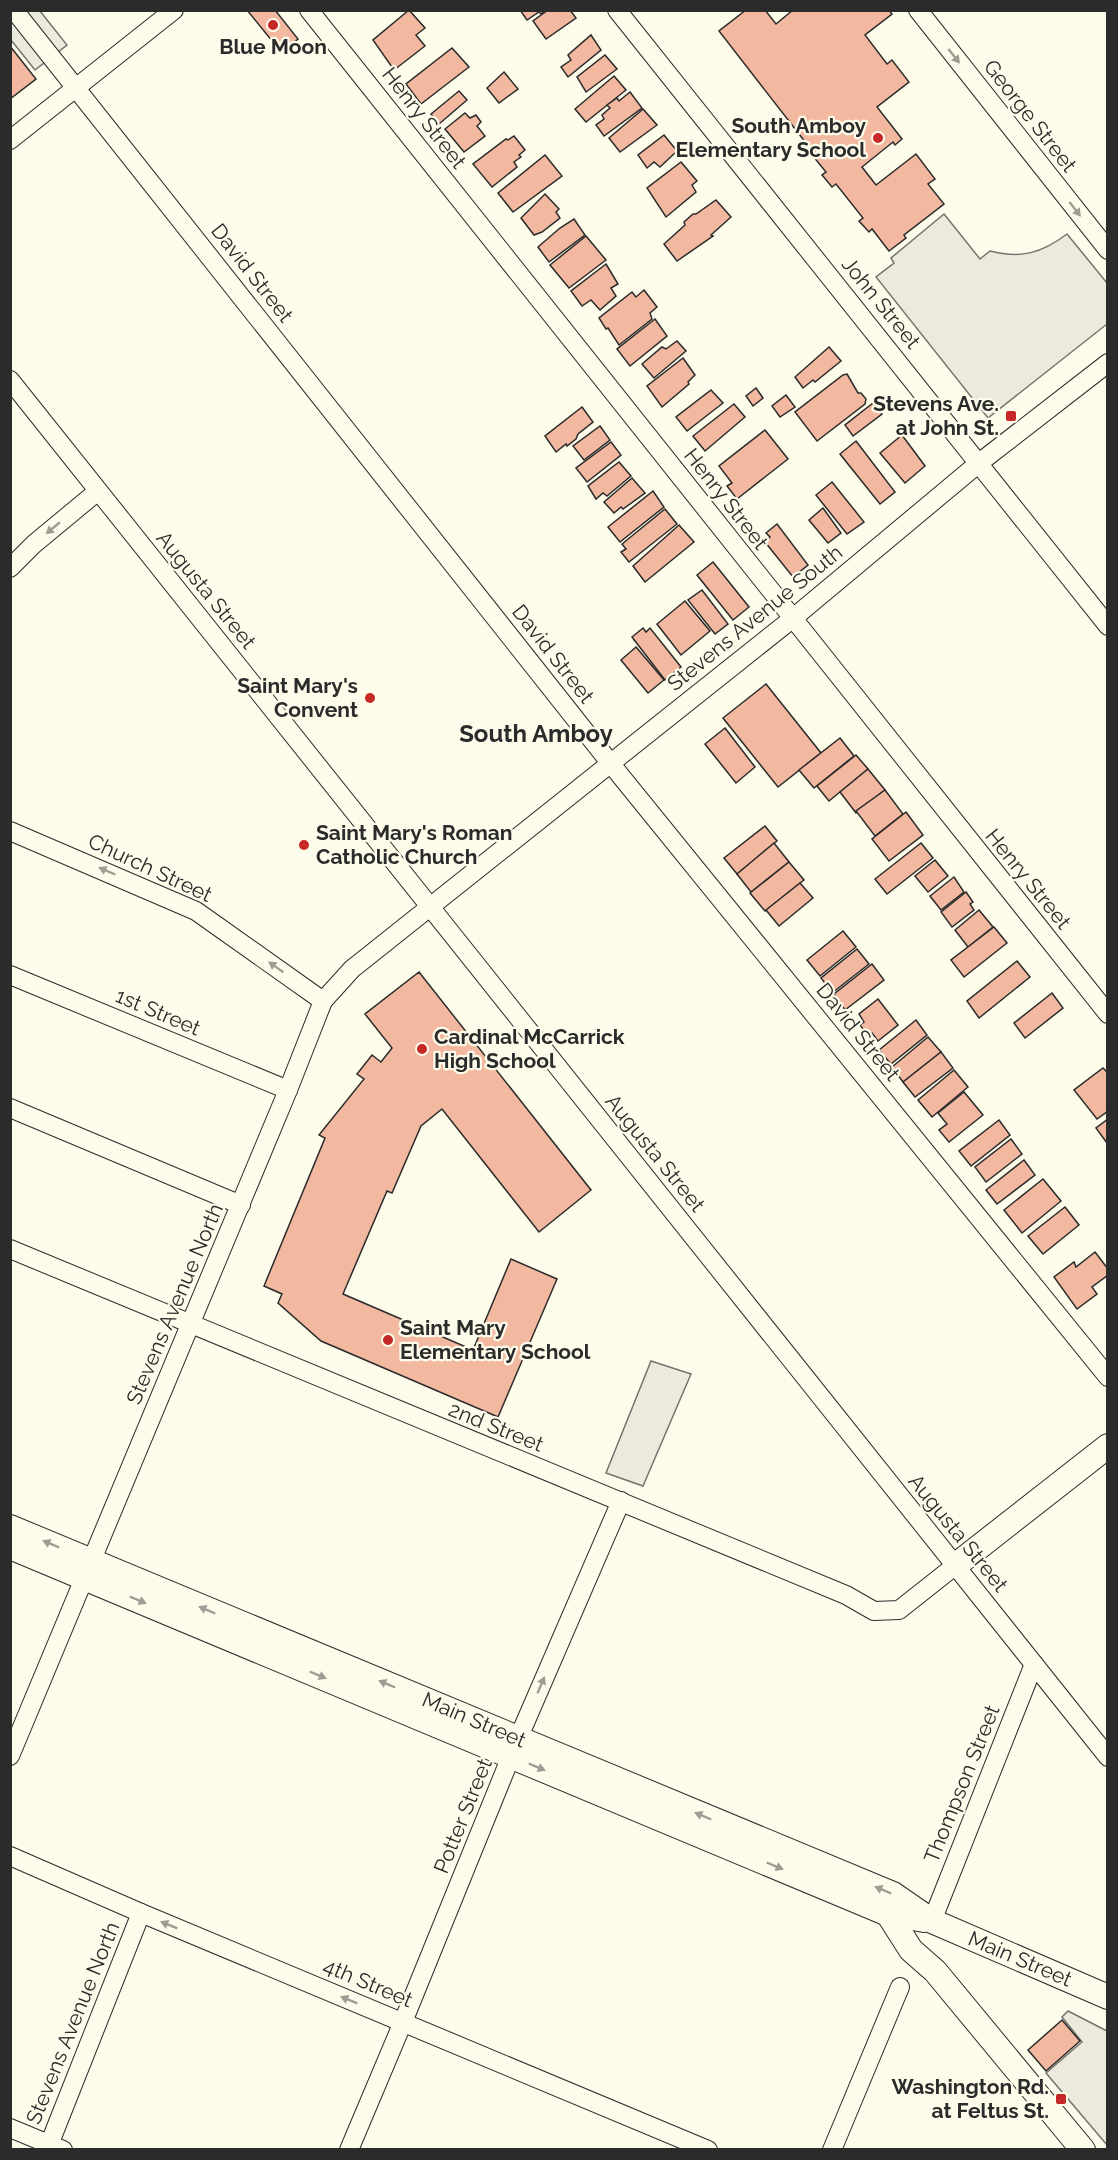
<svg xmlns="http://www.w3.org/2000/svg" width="1118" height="2160" viewBox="0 0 1118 2160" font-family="Raleway,sans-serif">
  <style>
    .green { fill: #ecebdb; stroke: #74746e; stroke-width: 1.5 }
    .parking { fill: #eceadb; stroke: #74746e; stroke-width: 1.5 }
    .building { fill: #f2b8a0; stroke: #2b2b2b; stroke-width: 1.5 }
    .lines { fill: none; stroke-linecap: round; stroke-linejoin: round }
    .street-casing { stroke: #2b2b2b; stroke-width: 20 }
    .secondary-casing { stroke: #2b2b2b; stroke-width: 26 }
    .street { stroke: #fdfbea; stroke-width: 18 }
    .secondary { stroke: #fdfbea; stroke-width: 24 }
    .oneway { fill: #9e9d94 }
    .poi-dot { fill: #c62828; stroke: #fdfbea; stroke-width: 2 }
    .labels { text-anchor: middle; stroke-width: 4.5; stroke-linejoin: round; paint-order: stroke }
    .poi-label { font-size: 21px; font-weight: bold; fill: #2b2b2b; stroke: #fdfbea; text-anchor: end }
    .street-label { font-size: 21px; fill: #2b2b2b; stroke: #fdfbea }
    .quarter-label { font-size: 24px; font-weight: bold; fill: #2b2b2b; stroke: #fdfbea }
  </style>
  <rect width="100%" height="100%" fill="#fdfbea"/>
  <g class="green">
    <path d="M944 214 980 259 990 251C1021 259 1042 253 1067 234L1107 283V324L988 418 876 277 894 263 891 258Z"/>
    <polygon points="651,1361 691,1374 643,1486 606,1473"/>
    <polygon points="1068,2011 1107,2031 1107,2145 1046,2073 1082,2042 1062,2017"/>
  </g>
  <polygon class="parking" points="11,11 40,11 67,45 35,70 11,40"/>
  <g class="building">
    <polygon points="247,10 275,10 298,39 281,52"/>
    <polygon points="409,10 425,28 416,35 425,46 394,70 373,40"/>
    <polygon points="520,10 546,10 541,14 539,12 527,20"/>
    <polygon points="548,10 570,10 576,18 546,39 533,21"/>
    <polygon points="746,10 765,10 776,24 793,10 889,10 892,14 865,35 887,64 892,60 909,82 877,107 902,139 895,145 893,142 862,167 876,185 916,154 935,179 928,184 944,204 904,235 906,238 889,251 872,229 869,232 859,221 863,218 836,184 832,187 822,175 826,172 804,145 806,143 719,31"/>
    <polygon points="591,35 601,50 568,77 561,67 571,60 568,55"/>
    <polygon points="10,46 36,79 10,99"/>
    <polygon points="452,48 469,67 421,104 406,84"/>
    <polygon points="605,55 617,69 586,92 577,77"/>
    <polygon points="504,72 518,89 499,103 487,88"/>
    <polygon points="614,76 626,90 586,122 575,109"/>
    <polygon points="459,91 467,100 439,124 431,114"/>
    <polygon points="630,92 642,108 604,136 596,125 604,119 602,115 610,108 607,105 617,98 619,101"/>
    <polygon points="643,109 657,125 620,152 609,138"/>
    <polygon points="465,113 470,118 476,115 481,122 477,126 485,136 464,152 445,129"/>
    <polygon points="664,135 677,151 660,167 654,162 647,168 638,155"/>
    <polygon points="514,136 525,150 519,155 521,157 514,162 517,167 492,187 473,164 506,139 508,140"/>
    <polygon points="545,155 562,176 513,212 498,193"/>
    <polygon points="681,162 697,181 692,185 696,192 666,217 647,188"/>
    <polygon points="545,194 559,209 556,212 560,218 542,232 534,235 521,218"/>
    <polygon points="716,200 731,217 711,235 713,236 677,261 664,244 685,225 684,222 693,214 696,214"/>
    <polygon points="574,219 585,235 549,262 538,247 560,228"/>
    <polygon points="586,236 606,260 569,288 550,265"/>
    <polygon points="606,264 618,284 611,288 616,296 600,310 591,300 582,306 571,291"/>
    <polygon points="644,290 657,307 650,313 652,319 619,345 608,328 606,329 599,318 632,292 636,297"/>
    <polygon points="655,319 667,336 630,366 617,349"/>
    <polygon points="677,341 686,351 654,378 642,364 662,347 666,349"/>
    <polygon points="829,347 841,361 815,382 813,380 803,388 795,377"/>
    <polygon points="683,358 695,375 688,382 689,384 662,407 647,386"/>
    <polygon points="847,374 858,393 861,393 866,399 865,404 817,441 795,412 843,375"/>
    <polygon points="756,388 763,398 753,406 746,396"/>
    <polygon points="711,390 723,403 687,431 676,417"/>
    <polygon points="786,395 795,407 780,417 772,406"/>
    <polygon points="873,403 882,414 853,436 845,425"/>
    <polygon points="734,404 745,417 705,451 693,436"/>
    <polygon points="582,407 593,422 578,434 576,439 567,446 566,444 556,452 545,436"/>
    <polygon points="600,426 610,440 584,460 573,446"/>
    <polygon points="765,430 788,459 737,499 727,486 732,483 719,466"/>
    <polygon points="902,435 925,466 905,483 880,453"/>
    <polygon points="856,441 895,492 880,504 840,454"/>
    <polygon points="611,442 621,455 587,482 576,468"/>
    <polygon points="619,462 631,476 607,496 603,493 596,499 588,486"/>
    <polygon points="632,478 645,493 623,509 621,507 614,513 604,502"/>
    <polygon points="832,482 864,522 847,534 816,495"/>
    <polygon points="653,491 664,507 620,542 608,527"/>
    <polygon points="823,508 841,533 828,543 809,520"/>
    <polygon points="665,509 677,524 629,562 621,552 626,549 622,544"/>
    <polygon points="777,524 808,565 793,577 765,542 770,537 766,533"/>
    <polygon points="679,525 694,542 645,582 633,566"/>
    <polygon points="713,562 749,607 733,620 697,575"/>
    <polygon points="702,590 728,624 715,634 688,600"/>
    <polygon points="685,601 710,631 681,655 657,624"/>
    <polygon points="643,628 646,632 650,628 681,667 665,680 632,637"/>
    <polygon points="636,647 664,680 648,693 621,660"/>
    <polygon points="766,684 821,753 778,787 723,718"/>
    <polygon points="725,728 755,767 736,783 705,744"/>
    <polygon points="840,738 854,756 814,788 799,770"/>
    <polygon points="856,755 868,769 829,801 817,786"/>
    <polygon points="868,769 885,790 856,813 840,792"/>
    <polygon points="885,790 903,814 875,836 856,811"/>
    <polygon points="906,812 923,835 889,861 872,839"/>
    <polygon points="765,826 777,841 737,874 724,858"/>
    <polygon points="774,843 789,862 751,892 737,874"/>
    <polygon points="921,843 933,858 887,894 875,879"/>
    <polygon points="935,860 948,876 928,892 915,876"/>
    <polygon points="789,862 804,880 765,911 750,893"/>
    <polygon points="954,877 964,892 941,910 930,896"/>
    <polygon points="800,883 813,898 779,926 766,910"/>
    <polygon points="966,892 973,902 970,904 974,910 952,927 941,912"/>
    <polygon points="979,910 993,927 968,947 955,930"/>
    <polygon points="994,927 1007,943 964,977 951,960"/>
    <polygon points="843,931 856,947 820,976 807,960"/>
    <polygon points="857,949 869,964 832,993 821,978"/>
    <polygon points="1017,961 1030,977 979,1018 967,1001"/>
    <polygon points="872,964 884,980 845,1010 834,994"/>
    <polygon points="419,972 591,1190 539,1232 442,1109 421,1126 392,1193 387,1191 343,1294 473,1350 511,1259 557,1279 498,1417 321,1341 278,1303 282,1294 264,1286 325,1138 319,1135 364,1079 357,1074 372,1055 381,1062 392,1048 365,1014"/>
    <polygon points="1052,993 1063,1008 1025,1038 1014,1023"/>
    <polygon points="878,999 898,1025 878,1041 872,1033 868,1036 860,1025 864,1022 859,1014"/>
    <polygon points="916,1020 927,1035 891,1064 879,1050"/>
    <polygon points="928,1037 941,1052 903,1082 892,1067"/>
    <polygon points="941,1052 953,1068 915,1097 903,1082"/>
    <polygon points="1103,1068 1108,1073 1108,1111 1097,1119 1074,1090"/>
    <polygon points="954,1070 968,1087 932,1117 918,1100"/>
    <polygon points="964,1092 983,1115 949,1142 939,1130 947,1124 938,1113"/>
    <polygon points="1108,1119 1108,1142 1107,1143 1096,1128"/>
    <polygon points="999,1120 1010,1135 971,1166 959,1151"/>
    <polygon points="1011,1139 1022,1154 986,1182 975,1167"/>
    <polygon points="1024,1160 1035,1175 997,1204 986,1190"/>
    <polygon points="1043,1179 1061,1201 1022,1233 1004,1210"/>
    <polygon points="1065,1207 1079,1225 1043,1254 1028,1236"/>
    <polygon points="1095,1252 1108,1269 1108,1275 1092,1287 1097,1294 1077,1309 1054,1277 1074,1262 1076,1267"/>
    <polygon points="1062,2020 1080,2041 1046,2071 1028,2050"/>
  </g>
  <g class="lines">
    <defs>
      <g id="street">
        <polyline points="14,10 611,764 1108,1377"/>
        <polyline points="309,10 1108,1014"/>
        <polyline points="617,10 1108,626"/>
        <polyline points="918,10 1108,250"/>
        <polyline points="10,140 174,10"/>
        <polyline points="10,380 1108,1757"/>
        <polyline points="10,568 34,544 98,491"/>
        <polyline points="10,831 196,911 323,1001"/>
        <polyline points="10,975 288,1090"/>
        <polyline points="10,1108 241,1205"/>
        <polyline points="10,1249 846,1595 874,1611 899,1610 956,1565"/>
        <polyline points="10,1756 288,1090 323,1001 352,969 792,619 979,463 1108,363"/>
        <polyline points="10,1856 141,1913 708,2150"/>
        <polyline points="932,1921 1034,1664"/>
        <polyline points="10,2128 63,2150"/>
        <polyline points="47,2150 141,1913"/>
        <polyline points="349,2150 403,2022 518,1739 621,1501"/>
        <polyline points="832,2150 900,1987"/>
      </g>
      <g id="secondary">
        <polyline points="10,1527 893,1894 932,1921 1108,1997"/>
        <polyline points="10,1547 888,1914 924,1920"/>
        <polyline points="956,1565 1108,1446"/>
        <polyline points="888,1914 911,1950 935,1971 1083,2150"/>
      </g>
    </defs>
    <use href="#street" class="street-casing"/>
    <use href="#secondary" class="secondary-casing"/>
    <use href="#street" class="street"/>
    <use href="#secondary" class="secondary"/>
  </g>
  <defs><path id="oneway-solid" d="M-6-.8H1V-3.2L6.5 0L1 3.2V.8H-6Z" transform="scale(1.5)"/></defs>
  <g class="oneway">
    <use href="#oneway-solid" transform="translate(954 56) rotate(52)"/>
    <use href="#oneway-solid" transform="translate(1075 209) rotate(52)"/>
    <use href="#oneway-solid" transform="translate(53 528) rotate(140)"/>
    <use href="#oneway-solid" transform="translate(107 871) rotate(-157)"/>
    <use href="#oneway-solid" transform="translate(276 967) rotate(-145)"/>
    <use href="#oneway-solid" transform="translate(51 1544) rotate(-157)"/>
    <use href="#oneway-solid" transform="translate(138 1600) rotate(23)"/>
    <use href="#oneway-solid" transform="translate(207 1610) rotate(-157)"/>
    <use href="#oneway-solid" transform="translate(318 1675) rotate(23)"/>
    <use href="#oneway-solid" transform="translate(387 1684) rotate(-157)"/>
    <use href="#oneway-solid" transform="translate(541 1685) rotate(-67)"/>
    <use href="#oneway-solid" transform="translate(537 1767) rotate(23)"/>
    <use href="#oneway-solid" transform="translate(703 1816) rotate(-157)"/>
    <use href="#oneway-solid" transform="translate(775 1866) rotate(23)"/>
    <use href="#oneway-solid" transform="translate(883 1890) rotate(-157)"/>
    <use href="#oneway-solid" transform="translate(169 1925) rotate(-158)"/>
    <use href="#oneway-solid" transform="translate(349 2000) rotate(-158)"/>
  </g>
  <g class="poi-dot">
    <circle cx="273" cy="25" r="6"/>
    <circle cx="878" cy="138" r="6"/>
    <rect x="1005" y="410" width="12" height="12" rx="3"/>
    <circle cx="370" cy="698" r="6"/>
    <circle cx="304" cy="845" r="6"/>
    <circle cx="422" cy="1049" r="6"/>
    <circle cx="388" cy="1340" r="6"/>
    <rect x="1055" y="2093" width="12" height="12" rx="3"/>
  </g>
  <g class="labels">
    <g class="poi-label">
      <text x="273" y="54" text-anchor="middle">Blue Moon</text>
      <text x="866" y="133">South Amboy<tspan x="866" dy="24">Elementary School</tspan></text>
      <text x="999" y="411">Stevens Ave.<tspan x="999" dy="24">at John St.</tspan></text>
      <text x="358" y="693">Saint Mary's<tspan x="358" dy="24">Convent</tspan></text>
      <text x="316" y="840" text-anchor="start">Saint Mary's Roman<tspan x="316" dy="24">Catholic Church</tspan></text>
      <text x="434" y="1044" text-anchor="start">Cardinal McCarrick<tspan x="434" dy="24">High School</tspan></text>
      <text x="400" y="1335" text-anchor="start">Saint Mary<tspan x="400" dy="24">Elementary School</tspan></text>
      <text x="1049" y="2094">Washington Rd.<tspan x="1049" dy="24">at Feltus St.</tspan></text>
    </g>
    <g class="street-label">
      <text transform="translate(1030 116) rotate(52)" y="7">George Street</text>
      <text transform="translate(424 118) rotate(52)" y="7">Henry Street</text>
      <text transform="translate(252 273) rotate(52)" y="7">David Street</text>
      <text transform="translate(881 303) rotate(51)" y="7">John Street</text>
      <text transform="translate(726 499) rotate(52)" y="7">Henry Street</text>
      <text transform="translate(206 590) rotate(51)" y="7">Augusta Street</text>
      <text transform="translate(755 618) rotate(-39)" y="7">Stevens Avenue South</text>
      <text transform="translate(553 654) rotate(52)" y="7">David Street</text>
      <text transform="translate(150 868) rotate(25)" y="7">Church Street</text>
      <text transform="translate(1028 879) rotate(51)" y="7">Henry Street</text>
      <text transform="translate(158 1012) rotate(23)" y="7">1st Street</text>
      <text transform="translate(858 1032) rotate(51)" y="7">David Street</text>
      <text transform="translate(655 1153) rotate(51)" y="7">Augusta Street</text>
      <text transform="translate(175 1304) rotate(-67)" y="7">Stevens Avenue North</text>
      <text transform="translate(496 1427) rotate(22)" y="7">2nd Street</text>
      <text transform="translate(958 1533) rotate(51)" y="7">Augusta Street</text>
      <text transform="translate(474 1720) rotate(23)" y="7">Main Street</text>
      <text transform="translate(962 1784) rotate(-68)" y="7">Thompson Street</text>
      <text transform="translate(463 1816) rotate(-68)" y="7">Potter Street</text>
      <text transform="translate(1020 1959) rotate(23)" y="7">Main Street</text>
      <text transform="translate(368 1983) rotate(23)" y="7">4th Street</text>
      <text transform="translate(73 2023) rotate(-68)" y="7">Stevens Avenue North</text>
    </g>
    <g class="quarter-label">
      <text x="536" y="742">South Amboy</text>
    </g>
  </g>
  <rect width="1118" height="2160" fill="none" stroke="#2b2b2b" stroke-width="24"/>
</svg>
